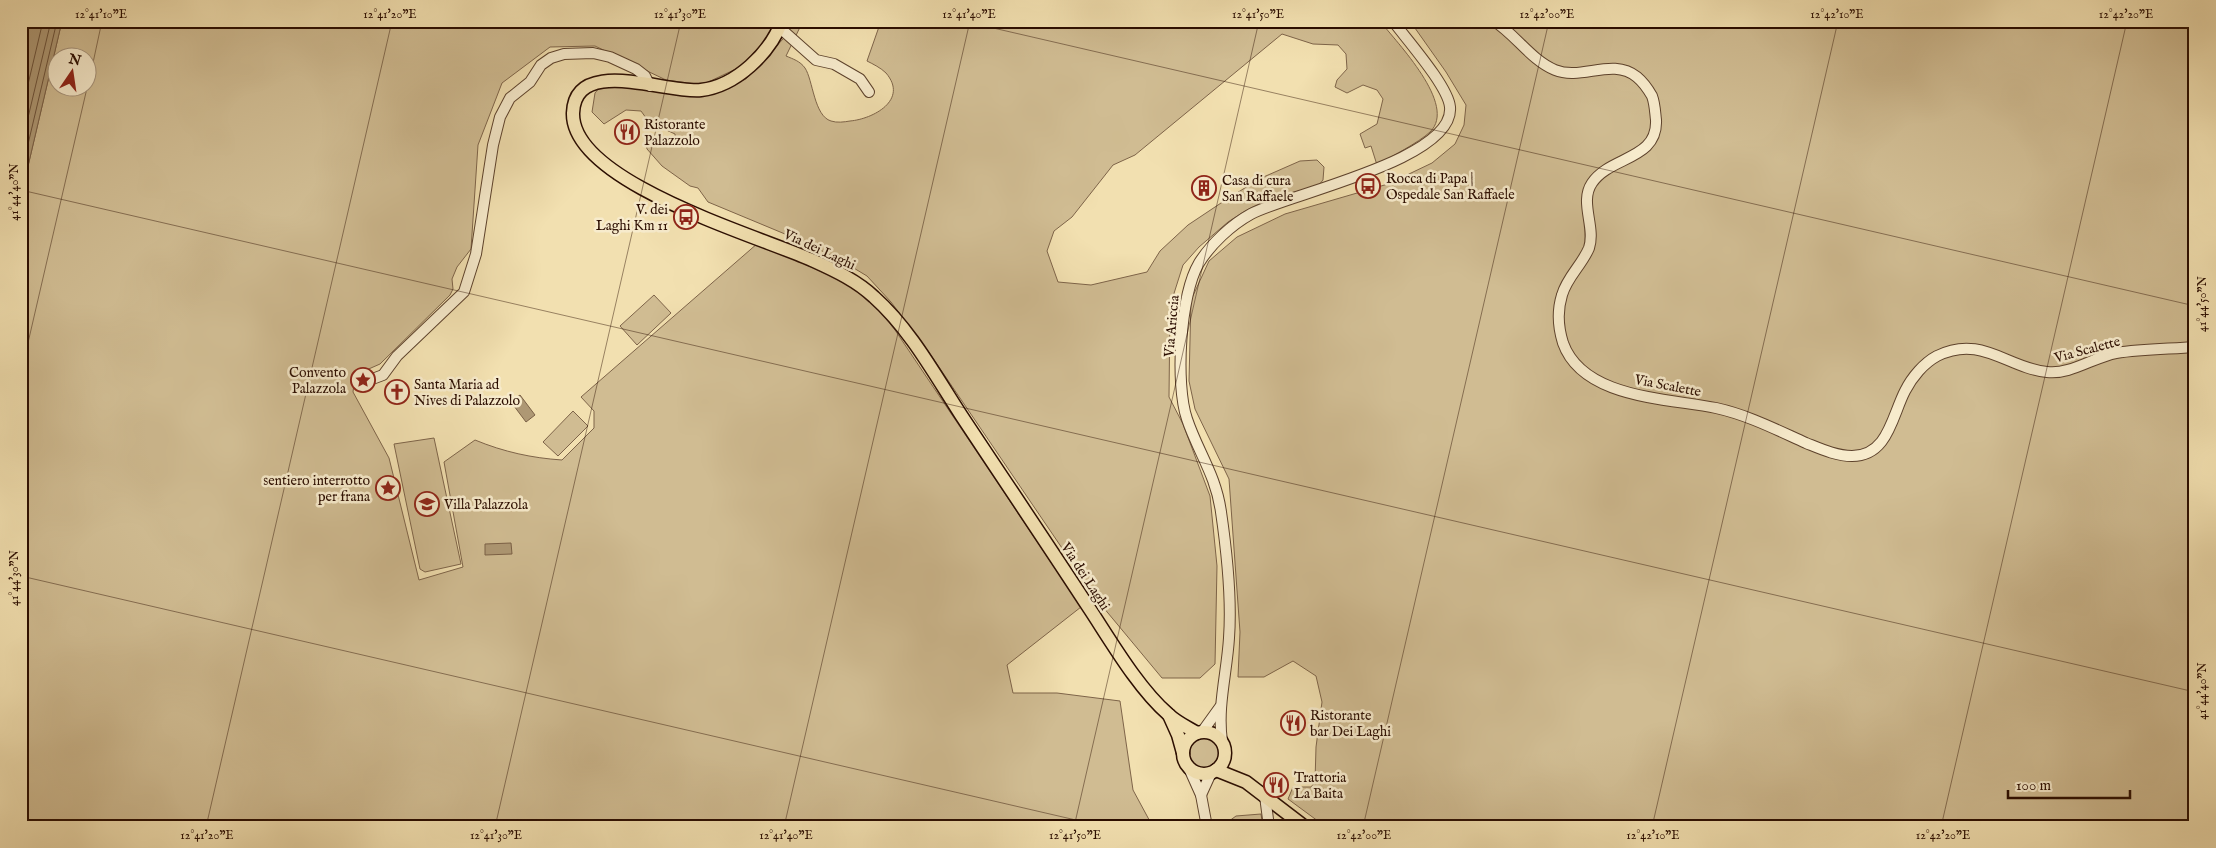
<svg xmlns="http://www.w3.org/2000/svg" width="2216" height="848" viewBox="0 0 2216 848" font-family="'IM FELL English',serif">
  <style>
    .green { fill: #d0bc92; stroke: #7e6449; fill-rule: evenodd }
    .water { fill: #ae9874; stroke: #7a6046 }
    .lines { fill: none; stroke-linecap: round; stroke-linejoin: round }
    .shore { stroke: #6c523a; stroke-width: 1 }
    .minor-casing { stroke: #5d422c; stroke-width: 12 }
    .major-casing { stroke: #2b0d00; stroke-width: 15 }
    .minor { stroke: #f7ebcc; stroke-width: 10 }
    .major { stroke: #f2e0b0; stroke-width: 12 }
    .ticks { fill: none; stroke: #2b0d00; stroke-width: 1; stroke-opacity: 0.45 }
    .labels { text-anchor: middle; stroke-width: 5; stroke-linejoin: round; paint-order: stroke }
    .poi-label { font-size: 14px; fill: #2b0d00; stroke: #f7ebcc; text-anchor: start }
    .street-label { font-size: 14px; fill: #2b0d00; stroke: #f7ebcc }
    .neatline { fill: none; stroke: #2b0d00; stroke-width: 2 }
    .ticks-label { font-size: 12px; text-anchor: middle; fill: #2b0d00 }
  </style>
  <rect width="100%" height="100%" fill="#f2e0b0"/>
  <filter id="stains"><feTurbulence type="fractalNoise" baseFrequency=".004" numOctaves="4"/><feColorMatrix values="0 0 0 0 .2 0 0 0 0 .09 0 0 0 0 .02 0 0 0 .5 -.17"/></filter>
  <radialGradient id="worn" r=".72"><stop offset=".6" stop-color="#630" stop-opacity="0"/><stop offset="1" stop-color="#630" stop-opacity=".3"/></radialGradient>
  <g class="green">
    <path d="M62 21H776L768 38 740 67 702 85 666 80 595 46 550 47 502 83 478 145 471 249 457 267 452 279 453 289 450 295 380 364 355 375 353 392 389 458 419 580 463 567 444 462 475 440C504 452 532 458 562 460L594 428V411L581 397 758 243 851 285 874 304 895 330 1081 607 1007 665 1013 693H1057L1120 701 1133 790 1153 827H21V196ZM58 58H88V88H58Z"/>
    <path d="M790 21H803L786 56C793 59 800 61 805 68 813 80 814 116 831 121 837 123 844 122 850 121 873 119 909 100 886 73 881 68 873 64 867 61L881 21H1380C1397 43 1458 105 1430 132 1418 143 1392 156 1377 165L1371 146 1365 148 1360 134 1377 124 1383 99 1377 90 1363 85 1347 93 1335 87 1337 80 1347 69 1346 54 1338 45 1313 44 1282 34 1135 155 1113 165 1072 217 1054 231 1047 251 1058 282 1091 285 1147 272 1160 251 1188 225 1221 203 1259 179 1300 161 1317 160 1324 167 1323 180 1318 186 1271 198 1245 211 1228 222 1199 247 1183 265 1170 306 1169 397 1183 424 1210 496 1217 566 1215 664 1200 678H1162L1098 601 928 351 891 302 867 276 837 258 797 239 708 202 698 188 690 186 662 166 647 149 646 143H676L675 134 649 122 641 111 626 110 604 124 592 112 595 93 599 88 613 85 685 96 718 91 746 79 783 39Z"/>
    <polygon points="1410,21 2195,21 2195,827 1326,827 1288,799 1293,787 1311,787 1315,782 1316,747 1322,702 1316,676 1293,661 1264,677 1238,677 1240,632 1229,479 1195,409 1189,381 1191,300 1209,261 1237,237 1285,214 1388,184 1432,163 1455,144 1464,125 1466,105 1446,72"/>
    <polygon points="654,295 671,313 637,345 620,326"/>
    <polygon points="573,411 588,426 558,456 543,442"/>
    <polygon points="434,438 461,564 425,572 420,569 394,444"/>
    <circle cx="1204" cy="753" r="17"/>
    <polygon points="1261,814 1263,827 1221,827 1236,816"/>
  </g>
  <g class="water">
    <polygon points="21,21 62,21 21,196"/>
    <polygon points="520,395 535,415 526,422 511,402"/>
    <polygon points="511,543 512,554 485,555 485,544"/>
  </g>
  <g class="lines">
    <g class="shore">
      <polyline points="21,114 43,21"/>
      <polyline points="21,147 51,21"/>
      <polyline points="21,174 57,21"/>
    </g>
    <defs>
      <g id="minor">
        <path d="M1494 21C1516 35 1531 60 1555 70 1582 81 1612 57 1637 77 1643 82 1648 89 1652 96 1655 104 1655 112 1656 120 1658 160 1610 156 1592 183 1579 202 1596 227 1589 248 1582 265 1567 277 1562 295 1557 311 1558 327 1563 343 1583 399 1668 398 1716 408 1748 415 1777 430 1806 443 1821 449 1836 456 1852 456 1888 456 1892 416 1905 391 1912 377 1924 363 1937 356 1981 334 2007 368 2047 372 2070 375 2094 357 2116 353 2142 349 2169 349 2195 347"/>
        <polyline points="780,28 816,60 834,64 860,79 869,92"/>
        <polyline points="367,381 383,375 397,356 464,292 476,254 493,145 500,117 510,98 530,82 541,65 551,58 564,54 593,53 610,57 636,69 645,76 650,86"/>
        <polyline points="1202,732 1220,707"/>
        <path d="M1222 741C1217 707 1227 672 1229 638 1232 596 1227 553 1221 512 1216 475 1198 452 1187 419 1175 384 1180 295 1199 263 1211 244 1231 225 1251 214 1288 194 1455 160 1450 107 1448 86 1407 40 1393 21"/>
        <polyline points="1188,766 1201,795 1207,827"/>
        <polyline points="1201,795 1211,773"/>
        <polyline points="1265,796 1269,827"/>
      </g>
      <g id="major">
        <path d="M782 21C770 53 736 86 701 90 667 94 575 55 573 113 571 183 762 237 814 261 836 271 857 281 874 297 910 329 935 375 961 415 1004 480 1048 545 1091 611 1112 643 1139 689 1168 714 1176 722 1187 727 1197 733"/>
        <polyline points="1169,715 1178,735 1183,753"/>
        <circle cx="1204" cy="753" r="21"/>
        <polyline points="1216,770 1246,782 1305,827"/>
      </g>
    </defs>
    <use href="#minor" class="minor-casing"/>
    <use href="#major" class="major-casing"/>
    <use href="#minor" class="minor"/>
    <use href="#major" class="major"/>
  </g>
  <path class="ticks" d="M963 21 2195 306M88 86 102 21M21 190 2195 692M21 373 87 88M21 576 1106 827M206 827 392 21M495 827 681 21M784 827 970 21M1074 827 1259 21M1363 827 1549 21M1652 827 1838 21M1941 827 2127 21"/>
  <defs>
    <symbol id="restaurant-ring" viewBox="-11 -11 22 22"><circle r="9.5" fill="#f7ebcc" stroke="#8f2418" stroke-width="1.5"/><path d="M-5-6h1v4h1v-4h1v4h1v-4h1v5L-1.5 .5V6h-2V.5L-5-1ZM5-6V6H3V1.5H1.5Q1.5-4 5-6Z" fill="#8f2418"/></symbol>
    <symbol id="bus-ring" viewBox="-11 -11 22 22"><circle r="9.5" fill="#f7ebcc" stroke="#8f2418" stroke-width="1.5"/><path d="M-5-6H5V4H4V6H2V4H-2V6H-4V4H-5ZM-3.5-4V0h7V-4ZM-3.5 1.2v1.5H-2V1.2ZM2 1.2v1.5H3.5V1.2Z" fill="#8f2418"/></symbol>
    <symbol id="building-ring" viewBox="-11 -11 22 22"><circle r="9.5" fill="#f7ebcc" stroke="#8f2418" stroke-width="1.5"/><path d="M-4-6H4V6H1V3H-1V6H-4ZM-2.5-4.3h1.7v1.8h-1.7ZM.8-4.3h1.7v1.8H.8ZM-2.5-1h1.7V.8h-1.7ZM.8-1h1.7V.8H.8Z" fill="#8f2418"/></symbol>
    <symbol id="sight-ring" viewBox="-11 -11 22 22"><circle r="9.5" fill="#f7ebcc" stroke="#8f2418" stroke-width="1.5"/><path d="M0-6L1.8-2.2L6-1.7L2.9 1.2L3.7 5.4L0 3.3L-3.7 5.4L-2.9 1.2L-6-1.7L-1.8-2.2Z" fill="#8f2418"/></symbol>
    <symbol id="church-ring" viewBox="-11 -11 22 22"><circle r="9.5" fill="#f7ebcc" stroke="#8f2418" stroke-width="1.5"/><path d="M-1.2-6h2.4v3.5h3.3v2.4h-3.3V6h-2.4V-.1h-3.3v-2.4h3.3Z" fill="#8f2418"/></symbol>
    <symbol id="university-ring" viewBox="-11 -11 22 22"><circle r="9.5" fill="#f7ebcc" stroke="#8f2418" stroke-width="1.5"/><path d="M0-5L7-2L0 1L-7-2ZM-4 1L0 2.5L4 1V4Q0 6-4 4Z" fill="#8f2418"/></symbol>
  </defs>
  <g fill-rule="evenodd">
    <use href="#restaurant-ring" x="613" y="118" width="28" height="28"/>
    <use href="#bus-ring" x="1354" y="172" width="28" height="28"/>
    <use href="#building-ring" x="1190" y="174" width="28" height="28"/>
    <use href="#bus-ring" x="672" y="203" width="28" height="28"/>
    <use href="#sight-ring" x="349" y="366" width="28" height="28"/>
    <use href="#church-ring" x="383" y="378" width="28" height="28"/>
    <use href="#sight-ring" x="374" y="474" width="28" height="28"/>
    <use href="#university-ring" x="413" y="490" width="28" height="28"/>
    <use href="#restaurant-ring" x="1279" y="709" width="28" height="28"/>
    <use href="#restaurant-ring" x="1262" y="771" width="28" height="28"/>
  </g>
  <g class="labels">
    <g class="poi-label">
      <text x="644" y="129">Ristorante<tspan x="644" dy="16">Palazzolo</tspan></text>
      <text x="1386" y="183">Rocca di Papa |<tspan x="1386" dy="16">Ospedale San Raffaele</tspan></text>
      <text x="1222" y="185">Casa di cura<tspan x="1222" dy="16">San Raffaele</tspan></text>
      <text x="668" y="214" text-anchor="end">V. dei<tspan x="668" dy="16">Laghi Km 11</tspan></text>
      <text x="346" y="377" text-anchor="end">Convento<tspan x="346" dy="16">Palazzola</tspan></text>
      <text x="414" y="389">Santa Maria ad<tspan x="414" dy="16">Nives di Palazzolo</tspan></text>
      <text x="370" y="485" text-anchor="end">sentiero interrotto<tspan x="370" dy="16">per frana</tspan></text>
      <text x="444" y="509">Villa Palazzola</text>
      <text x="1310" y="720">Ristorante<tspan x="1310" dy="16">bar Dei Laghi</tspan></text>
      <text x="1294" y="782">Trattoria<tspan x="1294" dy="16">La Baita</tspan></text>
    </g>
    <g class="street-label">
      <text transform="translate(820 249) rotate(25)" y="5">Via dei Laghi</text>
      <text transform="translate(1171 326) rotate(-85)" y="5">Via Ariccia</text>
      <text transform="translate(2087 349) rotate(-15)" y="5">Via Scalette</text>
      <text transform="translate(1668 385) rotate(11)" y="5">Via Scalette</text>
      <text transform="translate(1086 576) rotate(57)" y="5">Via dei Laghi</text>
    </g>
  </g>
  <rect width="2216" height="848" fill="none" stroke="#f2e0b0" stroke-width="55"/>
  <g transform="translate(72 72) rotate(13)"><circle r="24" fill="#f7ebcc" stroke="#a5927a"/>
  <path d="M0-4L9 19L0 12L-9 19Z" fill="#8f2418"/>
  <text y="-8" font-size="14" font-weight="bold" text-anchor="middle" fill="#2b0d00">N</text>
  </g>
  <path d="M2008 790v8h122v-8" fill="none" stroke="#2b0d00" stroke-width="2.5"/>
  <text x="2016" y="790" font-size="15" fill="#2b0d00" stroke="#f7ebcc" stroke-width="4" paint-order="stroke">100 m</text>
  <rect x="28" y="28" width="2160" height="792" class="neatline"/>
  <g class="ticks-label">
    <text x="101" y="18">12°41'10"E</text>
    <text x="390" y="18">12°41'20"E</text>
    <text x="680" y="18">12°41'30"E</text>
    <text x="969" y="18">12°41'40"E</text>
    <text x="1258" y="18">12°41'50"E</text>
    <text x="1547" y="18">12°42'00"E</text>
    <text x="1837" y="18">12°42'10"E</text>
    <text x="2126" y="18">12°42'20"E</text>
    <text transform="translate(14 192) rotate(-90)" y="4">41°44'40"N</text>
    <text transform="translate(2202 304) rotate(-90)" y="4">41°44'50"N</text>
    <text transform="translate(14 578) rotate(-90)" y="4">41°44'30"N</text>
    <text transform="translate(2202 691) rotate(-90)" y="4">41°44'40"N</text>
    <text x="207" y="839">12°41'20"E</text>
    <text x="496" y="839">12°41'30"E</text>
    <text x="786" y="839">12°41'40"E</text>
    <text x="1075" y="839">12°41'50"E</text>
    <text x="1364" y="839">12°42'00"E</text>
    <text x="1653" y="839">12°42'10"E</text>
    <text x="1943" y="839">12°42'20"E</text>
  </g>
  <rect width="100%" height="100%" filter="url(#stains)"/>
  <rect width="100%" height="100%" fill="url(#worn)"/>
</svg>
